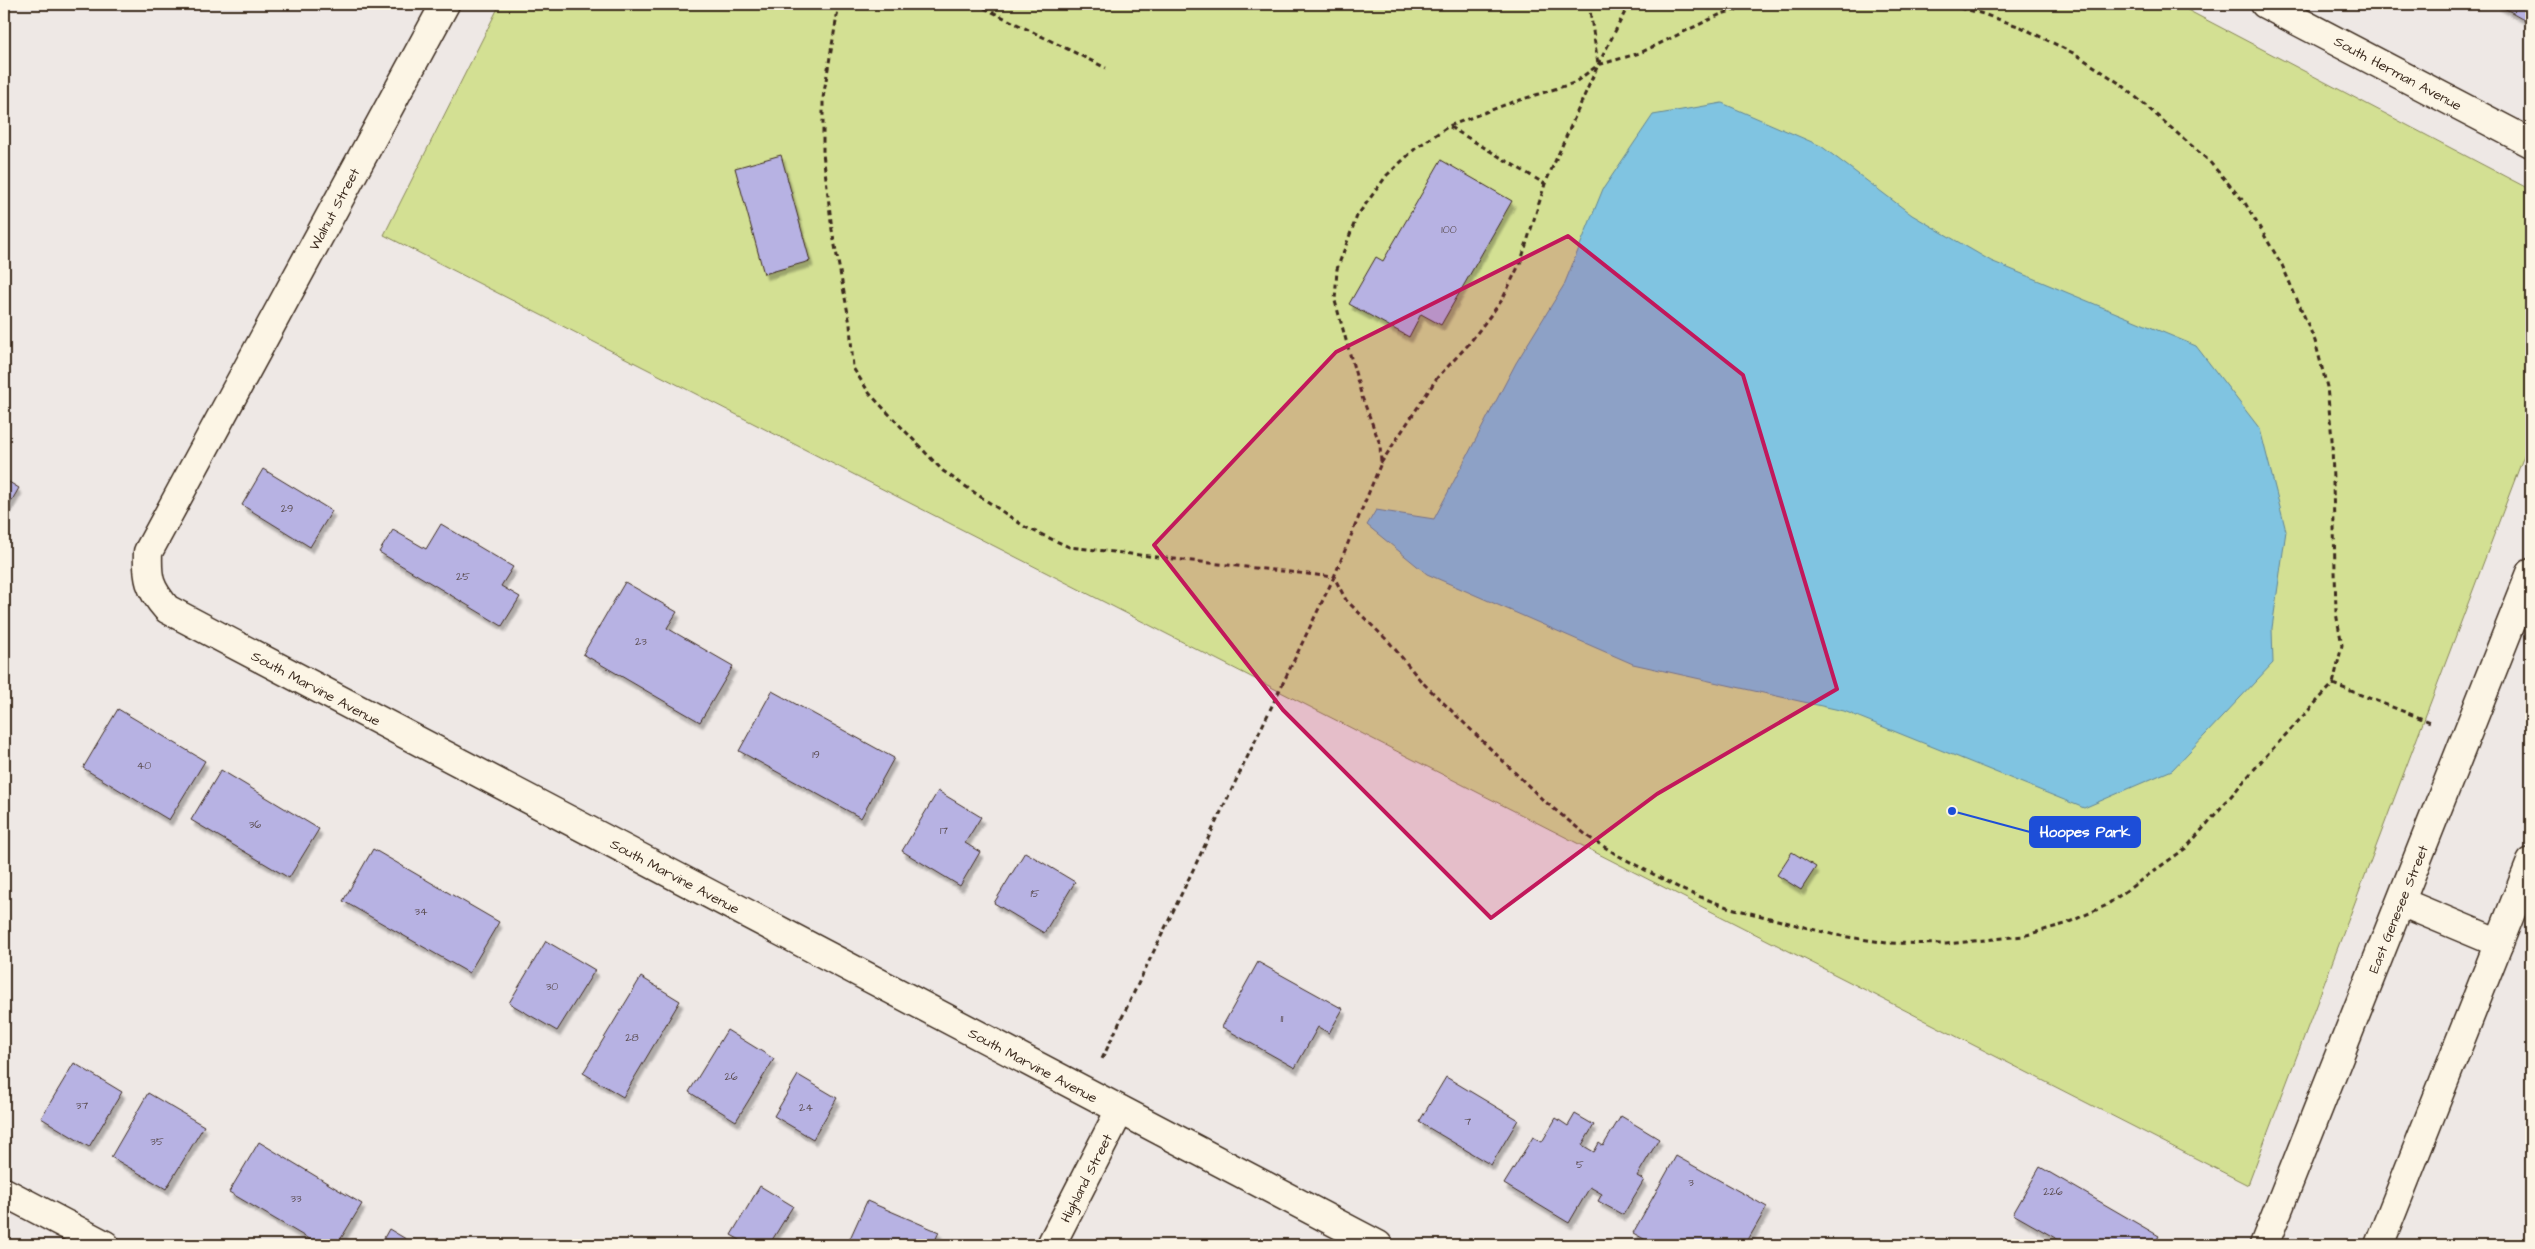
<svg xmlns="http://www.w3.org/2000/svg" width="2535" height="1249" viewBox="0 0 2535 1249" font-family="'Architects Daughter',sans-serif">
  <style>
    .green { fill: #d3e093; stroke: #878558 }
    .water { fill: #80c4e1; stroke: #648693 }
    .building { fill: #b7b2e3; stroke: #3b2a1e; filter: url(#shadow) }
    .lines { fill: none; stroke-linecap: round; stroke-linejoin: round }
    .minor-casing { stroke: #3b2a1e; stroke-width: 31 }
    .highway-casing { stroke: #3b2a1e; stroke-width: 31 }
    .path { stroke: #3b2a1e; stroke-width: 3; stroke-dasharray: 5 4; stroke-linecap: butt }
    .minor { stroke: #fcf5e5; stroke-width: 28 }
    .highway { stroke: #fcf5e5; stroke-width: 28 }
    .marked { fill: #c2185b; fill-opacity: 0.2; stroke: #c2185b; stroke-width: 4; stroke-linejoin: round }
    .labels { text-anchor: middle; stroke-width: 4; stroke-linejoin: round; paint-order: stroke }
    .number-label { font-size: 11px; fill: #5a4c4f }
    .street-label { font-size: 14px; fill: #3b2a1e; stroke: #fcf5e5 }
    .leader { fill: none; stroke: #1d4ed8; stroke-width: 2 }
    .callout-dot { fill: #1d4ed8; stroke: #fcf5e5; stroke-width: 2 }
    .callout { fill: #1d4ed8; stroke: #1d4ed8; stroke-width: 2 }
    .callout-label { font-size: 15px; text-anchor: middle; font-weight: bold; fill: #fff }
  </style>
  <defs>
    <filter id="shadow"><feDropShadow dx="3" dy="5.5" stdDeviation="1" flood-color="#0004"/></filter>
  </defs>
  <rect width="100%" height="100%" fill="#eee8e5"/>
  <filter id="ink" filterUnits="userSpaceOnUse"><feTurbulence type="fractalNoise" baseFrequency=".02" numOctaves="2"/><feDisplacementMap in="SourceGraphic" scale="10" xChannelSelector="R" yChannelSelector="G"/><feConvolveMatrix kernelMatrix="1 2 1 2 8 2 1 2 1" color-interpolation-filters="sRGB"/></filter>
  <g filter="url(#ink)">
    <polygon class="green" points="500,4 2176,4 2531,190 2531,437 2248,1185 384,235"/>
    <polygon class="water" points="1722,103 1821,146 1912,215 1991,261 2196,346 2260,429 2286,531 2272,628 2273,663 2172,770 2084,808 1844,711 1633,664 1427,574 1367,525 1376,510 1434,519 1516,363 1564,285 1603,189 1653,115"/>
    <g class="building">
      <polygon points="2497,4 2531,4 2531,23"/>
      <polygon points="781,155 810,261 764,274 735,168"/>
      <polygon points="1441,160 1512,201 1441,325 1421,314 1409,337 1349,304 1376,257 1383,261"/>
      <polygon points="263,469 332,511 310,547 242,505"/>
      <polygon points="4,479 19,488 4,514"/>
      <polygon points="441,524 513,567 501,586 520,597 502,626 379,552 393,530 426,549"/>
      <polygon points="625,582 677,612 667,628 733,666 700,722 583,654"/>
      <polygon points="772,691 894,758 861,818 739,751"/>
      <polygon points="118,709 205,761 169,820 83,768"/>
      <polygon points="221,770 319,829 289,878 191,820"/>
      <polygon points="938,791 981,817 965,843 980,852 960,886 902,851"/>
      <polygon points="373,849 499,922 469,973 343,901"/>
      <polygon points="1025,852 1075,882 1044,933 994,903"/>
      <polygon points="1792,852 1816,867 1801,890 1777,875"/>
      <polygon points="546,941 595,970 557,1031 509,1003"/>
      <polygon points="1258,962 1343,1009 1329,1033 1318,1027 1295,1068 1222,1027"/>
      <polygon points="641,977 680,1001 623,1097 583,1073"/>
      <polygon points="727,1030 774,1059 736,1121 689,1092"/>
      <polygon points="74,1063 122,1092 89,1147 41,1118"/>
      <polygon points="798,1075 837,1098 813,1139 774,1116"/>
      <polygon points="1446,1077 1518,1120 1491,1165 1419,1122"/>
      <polygon points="148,1093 204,1126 166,1189 111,1157"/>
      <polygon points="1575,1114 1594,1125 1582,1145 1594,1152 1599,1143 1603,1146 1621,1116 1659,1139 1637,1176 1644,1180 1623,1215 1598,1201 1602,1194 1590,1187 1569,1223 1504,1184 1533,1137 1542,1142 1556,1118 1568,1126"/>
      <polygon points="259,1142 362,1204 337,1245 319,1245 229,1192"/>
      <polygon points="1676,1156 1767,1207 1745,1245 1655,1245 1633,1233"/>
      <polygon points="2040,1167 2159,1236 2154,1245 2062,1245 2064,1243 2013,1214"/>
      <polygon points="760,1186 793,1206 769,1245 749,1245 731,1235"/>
      <polygon points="867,1201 939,1232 933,1245 847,1245"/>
      <polygon points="389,1229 416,1245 380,1245"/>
    </g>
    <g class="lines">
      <defs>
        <g id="minor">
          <path d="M445 4 148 552C147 579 149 588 167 609L1378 1245"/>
          <polyline points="2265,4 2531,143"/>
          <polyline points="2401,902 2499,943"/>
          <polyline points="4,1192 105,1245"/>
          <polyline points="1051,1245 1120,1110"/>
        </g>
        <g id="highway">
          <polyline points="2264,1245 2531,573"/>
          <polyline points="2379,1245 2531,862"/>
        </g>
      </defs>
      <use href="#minor" class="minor-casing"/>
      <use href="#highway" class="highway-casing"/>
      <g class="path">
        <polyline points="839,4 823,98 823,153 832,230 850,324 853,368 870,394 943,471 1025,527 1069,547 1334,577 1101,1061"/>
        <polyline points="976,4 1106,68"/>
        <polyline points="1589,4 1598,64"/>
        <polyline points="1629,4 1598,65 1574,83 1507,104 1449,126 1416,148 1387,175 1357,216 1337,269 1335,301 1362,397 1380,444 1381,463 1334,577 1346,600 1390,643 1421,681 1543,800 1590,838 1619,856 1685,891 1727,907 1835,935 1887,943 1946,944 2023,936 2065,924 2105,906 2186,848 2264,758 2333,684 2433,723"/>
        <polyline points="1943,4 1980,13 2021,27 2077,55 2122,85 2208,160 2245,203 2282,265 2315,341 2327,387 2332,439 2336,613 2342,645 2333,684"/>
        <polyline points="1450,127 1545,184"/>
        <polyline points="1381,463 1437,378 1468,345 1502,300 1521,261 1545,184 1598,65 1640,53 1721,14 1757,4"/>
      </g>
      <use href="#minor" class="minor"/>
      <use href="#highway" class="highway"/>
    </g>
  </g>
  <path class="marked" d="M1568 236 1743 375 1837 689 1657 794 1491 918 1283 710 1154 545 1336 352Z"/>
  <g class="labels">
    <g class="number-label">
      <text x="1449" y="233">100</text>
      <text x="287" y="512">29</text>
      <text x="463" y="580">25</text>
      <text x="641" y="645">23</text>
      <text x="816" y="758">19</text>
      <text x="144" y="769">40</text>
      <text x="255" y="828">36</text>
      <text x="944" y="834">17</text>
      <text x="1035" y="897">15</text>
      <text x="421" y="915">34</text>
      <text x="552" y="990">30</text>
      <text x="1282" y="1022">11</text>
      <text x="632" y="1041">28</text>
      <text x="731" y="1080">26</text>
      <text x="82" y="1109">37</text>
      <text x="806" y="1111">24</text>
      <text x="1468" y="1125">7</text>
      <text x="157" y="1145">35</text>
      <text x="1580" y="1168">5</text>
      <text x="1691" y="1186">3</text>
      <text x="2053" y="1195">226</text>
      <text x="296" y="1202">33</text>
    </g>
    <g class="street-label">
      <text transform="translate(2398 73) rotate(28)" y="5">South Herman Avenue</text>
      <text transform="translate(334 209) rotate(-62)" y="5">Walnut Street</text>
      <text transform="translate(316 688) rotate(28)" y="5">South Marvine Avenue</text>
      <text transform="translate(675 876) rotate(28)" y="5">South Marvine Avenue</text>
      <text transform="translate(2398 909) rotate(-68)" y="5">East Genesee Street</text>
      <text transform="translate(1033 1065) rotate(28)" y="5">South Marvine Avenue</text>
      <text transform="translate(1086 1178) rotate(-63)" y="5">Highland Street</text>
    </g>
  </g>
  <path class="leader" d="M1952 811L2030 832"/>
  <circle class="callout-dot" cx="1952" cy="811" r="5"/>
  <rect class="callout" x="2030" y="817" width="110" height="30" rx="5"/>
  <g class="callout-label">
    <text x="2085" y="837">Hoopes Park</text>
  </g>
  <rect width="2535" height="1249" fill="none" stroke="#fcf5e5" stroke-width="20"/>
  <rect x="10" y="10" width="2515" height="1229" fill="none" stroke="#3b2a1e" stroke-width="2" filter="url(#ink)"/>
</svg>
